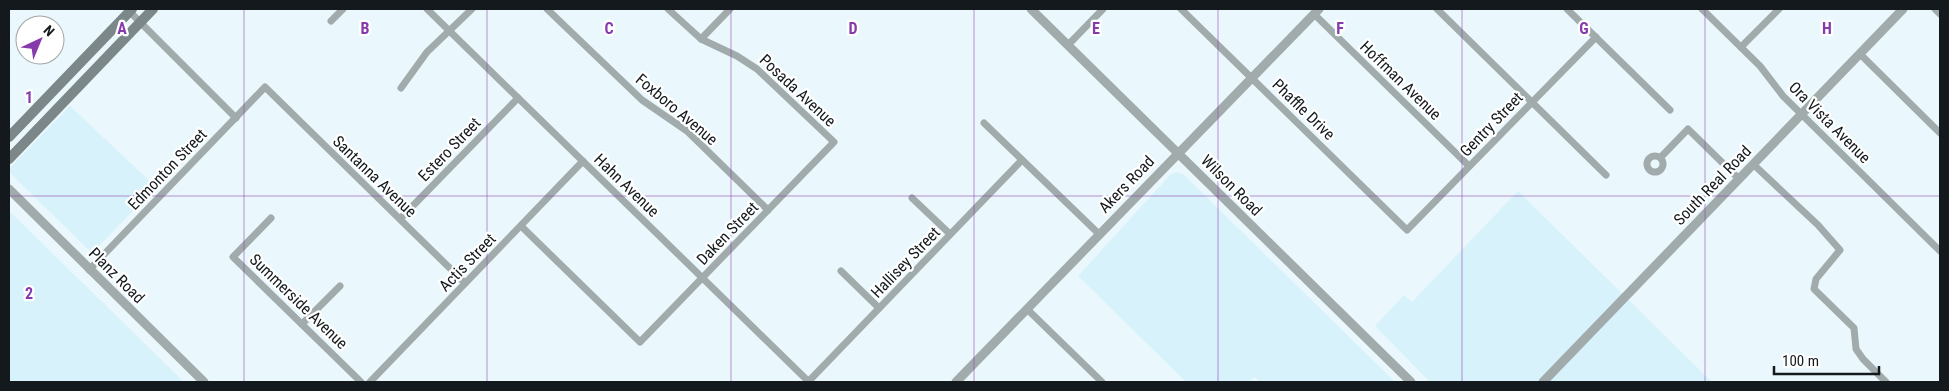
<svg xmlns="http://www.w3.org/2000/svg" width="1949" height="391" viewBox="0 0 1949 391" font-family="'Roboto Condensed',sans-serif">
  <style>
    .built { fill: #d7f2fb }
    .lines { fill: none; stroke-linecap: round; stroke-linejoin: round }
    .minor { stroke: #a2abab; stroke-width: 7 }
    .tertiary { stroke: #a2abab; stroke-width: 9 }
    .secondary { stroke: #7b8788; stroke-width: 10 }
    .grid { fill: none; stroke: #873aab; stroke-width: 1; stroke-opacity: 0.55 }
    .labels { text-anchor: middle; stroke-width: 4.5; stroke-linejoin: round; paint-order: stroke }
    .street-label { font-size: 16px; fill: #13191c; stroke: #fff }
    .grid-label { font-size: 16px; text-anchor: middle; font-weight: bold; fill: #873aab; stroke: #fff; stroke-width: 4.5; stroke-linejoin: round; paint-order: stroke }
  </style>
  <rect width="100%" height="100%" fill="#eaf8fd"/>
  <g class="built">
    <polygon points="70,106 156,187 92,253 9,172 9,169"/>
    <polygon points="1177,172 1183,174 1395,382 1260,382 1254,377 1249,382 1186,382 1078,276 1171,174"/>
    <polygon points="1518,191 1712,382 1430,382 1375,326 1404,295 1412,302"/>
    <polygon points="9,211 184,382 9,382"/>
  </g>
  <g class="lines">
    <g class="minor">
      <polyline points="127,9 236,118"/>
      <polyline points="427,9 808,381"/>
      <polyline points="547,9 642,100 687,131 768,210"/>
      <polyline points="1181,9 1407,230 1596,37"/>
      <polyline points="1437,9 1606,175"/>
      <polyline points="1567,9 1670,110"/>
      <polyline points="1702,9 1760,66 1783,96 1940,251"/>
      <polyline points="1935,9 1940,14"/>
      <polyline points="1314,14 1469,166"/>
      <polyline points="331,21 343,9"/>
      <polyline points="701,39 730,9"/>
      <polyline points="1068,45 1103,9"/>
      <polyline points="1741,47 1779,9"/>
      <polyline points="1860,54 1940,133"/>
      <polyline points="401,88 427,52 472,9"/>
      <polyline points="984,123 1099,234"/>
      <circle cx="1655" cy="164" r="8"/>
      <polyline points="1661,157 1688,129 1739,179"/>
      <polyline points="1753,164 1818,225 1840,250 1816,279 1814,289 1854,328 1856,349 1863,359 1886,382"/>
      <polyline points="912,198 950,234"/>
      <polyline points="271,218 233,257 361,382"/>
      <polyline points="400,219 518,98"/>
      <polyline points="521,226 640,342 834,142 757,69 737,56 701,39 668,9"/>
      <polyline points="89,270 265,87 465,283"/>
      <polyline points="841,271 879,308"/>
      <polyline points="1027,309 1102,382"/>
      <polyline points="302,324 340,286"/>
      <polyline points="370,382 583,161"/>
      <polyline points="808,382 1022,160"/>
    </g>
    <g class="tertiary">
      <polyline points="1031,9 1411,382"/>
      <polyline points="9,189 204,382"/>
      <polyline points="956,382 1319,9"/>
      <polyline points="1543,382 1903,9"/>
    </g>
    <g class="secondary">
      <polyline points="9,137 132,9"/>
      <polyline points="9,159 153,9"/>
    </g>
  </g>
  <path class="grid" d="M244 9V382M487 9V382M731 9V382M974 9V382M1218 9V382M1462 9V382M1705 9V382M9 196H1940"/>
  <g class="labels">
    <g class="street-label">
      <text transform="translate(1401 80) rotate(44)" y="6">Hoffman Avenue</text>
      <text transform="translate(798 90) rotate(43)" y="6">Posada Avenue</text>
      <text transform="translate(677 109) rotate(40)" y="6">Foxboro Avenue</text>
      <text transform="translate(1304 109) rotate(44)" y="6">Phaffle Drive</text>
      <text transform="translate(1830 122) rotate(45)" y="6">Ora Vista Avenue</text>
      <text transform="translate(1491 124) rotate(-46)" y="6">Gentry Street</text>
      <text transform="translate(449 149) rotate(-46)" y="6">Estero Street</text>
      <text transform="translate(167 169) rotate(-46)" y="6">Edmonton Street</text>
      <text transform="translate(375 176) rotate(44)" y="6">Santanna Avenue</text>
      <text transform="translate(1126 184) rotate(-46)" y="6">Akers Road</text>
      <text transform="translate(627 185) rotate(44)" y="6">Hahn Avenue</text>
      <text transform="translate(1232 185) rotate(45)" y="6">Wilson Road</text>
      <text transform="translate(1712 185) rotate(-46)" y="6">South Real Road</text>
      <text transform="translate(727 233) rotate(-46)" y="6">Daken Street</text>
      <text transform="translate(467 262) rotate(-46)" y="6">Actis Street</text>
      <text transform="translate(905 262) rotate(-46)" y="6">Hallisey Street</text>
      <text transform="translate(117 275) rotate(45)" y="6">Planz Road</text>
      <text transform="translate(299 301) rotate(44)" y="6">Summerside Avenue</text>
    </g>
  </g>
  <g class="grid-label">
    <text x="122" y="34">A</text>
    <text x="365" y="34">B</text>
    <text x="609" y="34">C</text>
    <text x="853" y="34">D</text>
    <text x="1096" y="34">E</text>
    <text x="1340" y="34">F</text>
    <text x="1584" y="34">G</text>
    <text x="1827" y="34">H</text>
    <text x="29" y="103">1</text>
    <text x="29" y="299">2</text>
  </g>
  <rect width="1949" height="391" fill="none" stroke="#13191c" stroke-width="20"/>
  <g transform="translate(40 40) rotate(44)"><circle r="24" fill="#ffffff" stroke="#a1a3a4"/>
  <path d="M0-4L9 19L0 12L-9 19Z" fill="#873aab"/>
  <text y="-8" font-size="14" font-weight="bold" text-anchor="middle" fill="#13191c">N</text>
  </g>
  <path d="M1774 366v8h105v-8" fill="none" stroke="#13191c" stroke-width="2.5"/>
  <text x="1782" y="366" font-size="15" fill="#13191c" stroke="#ffffff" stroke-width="4" paint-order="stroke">100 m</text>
</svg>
